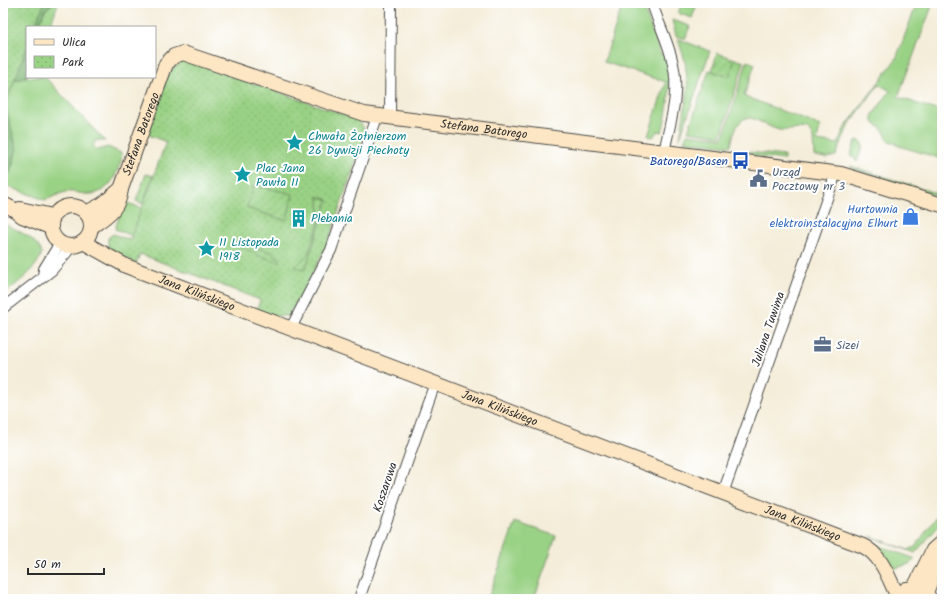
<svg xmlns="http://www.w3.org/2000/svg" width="945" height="602" viewBox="0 0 945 602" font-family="Kalam,sans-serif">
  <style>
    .grass { fill: #9ad285; stroke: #627e58 }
    .forest { fill: url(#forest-crowns); stroke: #53704e }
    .park { fill: url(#park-dots); stroke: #627e58 }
    .garden { fill: url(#garden-furrows); stroke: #627e58 }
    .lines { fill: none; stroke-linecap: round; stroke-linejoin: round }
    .street-casing { stroke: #494845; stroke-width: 12 }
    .secondary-casing { stroke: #494845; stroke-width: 16 }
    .street { stroke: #fff; stroke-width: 10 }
    .secondary { stroke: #fce6c4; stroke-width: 14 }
    .labels { text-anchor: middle; stroke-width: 4; stroke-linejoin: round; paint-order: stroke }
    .street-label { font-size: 12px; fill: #2b2b2b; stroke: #fff }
    .culture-label { font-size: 12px; fill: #0d838f; stroke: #fff; text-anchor: start }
    .transit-label { font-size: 12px; fill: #164399; stroke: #fff; text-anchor: end }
    .service-label { font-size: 12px; fill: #4e5e75; stroke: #fff; text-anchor: start }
    .shop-label { font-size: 12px; fill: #366cbe; stroke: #fff; text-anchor: end }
  </style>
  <defs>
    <pattern id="forest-crowns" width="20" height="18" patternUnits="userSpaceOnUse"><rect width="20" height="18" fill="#7bb472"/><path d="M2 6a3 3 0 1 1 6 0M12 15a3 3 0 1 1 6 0" fill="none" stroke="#65935e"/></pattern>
    <pattern id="park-dots" width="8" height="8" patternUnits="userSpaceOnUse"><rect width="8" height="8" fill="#9ad285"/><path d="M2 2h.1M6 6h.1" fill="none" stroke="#85b473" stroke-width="1.8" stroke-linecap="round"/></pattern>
    <pattern id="garden-furrows" width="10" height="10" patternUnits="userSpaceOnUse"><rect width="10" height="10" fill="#9ad285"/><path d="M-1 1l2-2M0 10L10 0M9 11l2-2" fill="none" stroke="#85b473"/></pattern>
  </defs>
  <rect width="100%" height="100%" fill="#fff"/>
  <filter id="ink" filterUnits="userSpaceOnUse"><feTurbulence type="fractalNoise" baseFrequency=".025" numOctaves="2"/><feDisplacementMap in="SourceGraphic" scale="8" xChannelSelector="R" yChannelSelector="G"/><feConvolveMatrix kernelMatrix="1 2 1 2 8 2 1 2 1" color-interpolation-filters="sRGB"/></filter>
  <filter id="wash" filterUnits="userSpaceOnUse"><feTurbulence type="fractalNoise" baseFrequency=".012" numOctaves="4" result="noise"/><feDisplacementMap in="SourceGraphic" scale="16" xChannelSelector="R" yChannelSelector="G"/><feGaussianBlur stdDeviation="0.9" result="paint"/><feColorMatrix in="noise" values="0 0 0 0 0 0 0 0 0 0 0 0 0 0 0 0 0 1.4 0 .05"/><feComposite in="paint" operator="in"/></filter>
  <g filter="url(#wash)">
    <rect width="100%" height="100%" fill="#f4edd9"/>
    <g class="grass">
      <polygon points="54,3 58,3 50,27 38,27 45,10"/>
      <path d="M623 3H642L661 55 664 54C673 81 669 105 662 132L658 131 653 137 648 136 666 82 604 62Z"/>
      <polygon points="682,3 697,4 692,18 678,13"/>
      <path d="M917 3H928L932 6 898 97 942 112V159L896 145V143L888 141 884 131 873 122 872 116 890 91 879 84 848 126 836 156 826 158 814 156 813 138 808 130C798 128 789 131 779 130 771 128 764 123 756 120 738 111 733 135 731 146L684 141 687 134 723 138 747 61 755 64 744 96 820 126 817 141 838 144 844 129 896 59Z"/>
      <polygon points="672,20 690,26 685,39 676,36"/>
      <polygon points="678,39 710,51 680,138 688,88 685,61"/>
      <polygon points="735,59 744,62 721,136 688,131 709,70 729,77"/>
      <path d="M27 73V77H45L105 141 96 140 93 146 98 150 108 147 121 153C123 159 120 164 117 171 112 185 101 196 85 194 78 193 73 191 66 192 59 193 52 198 45 200L12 188 3 183V176L8 175 3 82 25 78Z"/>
      <polygon points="858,140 862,142 863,146 857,162 851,154 855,142"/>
      <polygon points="677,143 733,150 733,152 682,147"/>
      <polygon points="740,151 784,156 784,160 740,154"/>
      <polygon points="850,166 942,195 942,198 853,169"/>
      <polygon points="146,174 153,176 143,204 136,201"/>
      <polygon points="124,202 142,208 132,236 115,229"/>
      <path d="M3 223C16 230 37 238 42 253 36 271 17 283 3 295Z"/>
      <polygon points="942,509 942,522 915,553 870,536 908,550 915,547"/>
      <polygon points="515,522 556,536 534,599 488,599"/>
      <polygon points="875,544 913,558 914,560 912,563 893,569"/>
    </g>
    <g class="forest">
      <polygon points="20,3 54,3 45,10 38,27 27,27 27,73 25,78 3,82"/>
      <polygon points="3,96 17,149 10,173 3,176"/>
    </g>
    <g class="park">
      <polygon points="3,3 44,3 34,27 27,27 27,46 3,112"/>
      <polygon points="185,60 357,119 364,128 364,138 327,245 295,306 287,316 274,316 257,309 260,300 140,254 136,264 108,248 108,238 113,234 130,240 166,142 146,134 167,75 173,67"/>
    </g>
    <g class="garden">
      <polygon points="717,53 735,59 729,77 712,71"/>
      <polygon points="254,185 293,194 287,219 283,220 247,208"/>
      <polygon points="317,196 328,200 305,270 295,267 308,254 320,219 319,198"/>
      <polygon points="236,241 274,253 274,256 279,257 280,262 260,256 235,244"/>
    </g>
  </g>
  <g filter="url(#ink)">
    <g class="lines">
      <defs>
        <g id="street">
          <path d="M652 3C658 23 669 43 673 64 680 93 670 123 664 152"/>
          <polyline points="390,118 391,3"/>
          <polyline points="43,275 44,269 60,243"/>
          <polyline points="3,308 52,270 72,246"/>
          <polyline points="291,328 331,250 377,117"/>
          <polyline points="723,493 836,173"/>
          <polyline points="359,599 435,383"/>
        </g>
        <g id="secondary">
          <polyline points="3,204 15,210 22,216 50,227"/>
          <circle cx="71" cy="226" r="20"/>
          <polyline points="20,209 53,216"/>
          <polyline points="86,213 103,204 121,189"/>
          <path id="s1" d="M91 227C107 216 119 209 121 189L166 64 174 56 183 53 364 114 841 174 942 205"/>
          <path id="s2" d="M83 242 126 266 863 546C881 555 888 576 896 593"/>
          <polyline points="914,588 933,550 942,542"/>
          <path d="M906 589C915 587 925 590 930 599"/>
          <polyline points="926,593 940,556"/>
        </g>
      </defs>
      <use href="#street" class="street-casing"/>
      <use href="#secondary" class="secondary-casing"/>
      <use href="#street" class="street"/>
      <use href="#secondary" class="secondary"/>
    </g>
  </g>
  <defs>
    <symbol id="sight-bare" viewBox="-9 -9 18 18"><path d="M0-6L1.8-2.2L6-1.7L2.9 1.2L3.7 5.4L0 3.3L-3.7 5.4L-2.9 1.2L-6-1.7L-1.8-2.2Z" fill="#0f9aa8" stroke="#fff" stroke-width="2.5" paint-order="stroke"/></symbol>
    <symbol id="bus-bare" viewBox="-9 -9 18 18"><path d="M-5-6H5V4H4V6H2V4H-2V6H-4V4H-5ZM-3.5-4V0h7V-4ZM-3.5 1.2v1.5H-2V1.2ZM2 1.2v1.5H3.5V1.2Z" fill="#1a4fb4" stroke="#fff" stroke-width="2.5" paint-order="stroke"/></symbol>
    <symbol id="civic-bare" viewBox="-9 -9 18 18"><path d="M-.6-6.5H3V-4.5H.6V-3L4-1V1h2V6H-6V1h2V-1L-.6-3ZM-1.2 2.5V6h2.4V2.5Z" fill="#5c6f8a" stroke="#fff" stroke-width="2.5" paint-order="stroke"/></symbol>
    <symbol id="shop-bare" viewBox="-9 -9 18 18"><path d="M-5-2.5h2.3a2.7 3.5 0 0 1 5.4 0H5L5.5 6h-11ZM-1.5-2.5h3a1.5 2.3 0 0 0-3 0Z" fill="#3f7fe0" stroke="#fff" stroke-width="2.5" paint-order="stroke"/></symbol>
    <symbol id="building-bare" viewBox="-9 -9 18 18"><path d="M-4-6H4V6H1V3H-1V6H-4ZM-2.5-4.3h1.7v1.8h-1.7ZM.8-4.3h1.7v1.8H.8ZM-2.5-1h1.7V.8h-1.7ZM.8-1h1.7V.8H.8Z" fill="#0f9aa8" stroke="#fff" stroke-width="2.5" paint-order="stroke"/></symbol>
    <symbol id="office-bare" viewBox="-9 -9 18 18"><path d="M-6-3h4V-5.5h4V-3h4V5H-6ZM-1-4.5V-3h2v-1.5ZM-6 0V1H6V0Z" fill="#5c6f8a" stroke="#fff" stroke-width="2.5" paint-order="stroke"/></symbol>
  </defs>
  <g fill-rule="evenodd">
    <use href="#sight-bare" x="282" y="130" width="25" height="25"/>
    <use href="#bus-bare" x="728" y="148" width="25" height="25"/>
    <use href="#sight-bare" x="230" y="162" width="25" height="25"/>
    <use href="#civic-bare" x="746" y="166" width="25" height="25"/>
    <use href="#shop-bare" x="898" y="204" width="25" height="25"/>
    <use href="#building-bare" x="286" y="206" width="25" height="25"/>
    <use href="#sight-bare" x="194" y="236" width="25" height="25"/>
    <use href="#office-bare" x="810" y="332" width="25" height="25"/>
  </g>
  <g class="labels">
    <g class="street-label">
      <text dy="4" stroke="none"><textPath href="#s1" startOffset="516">Stefana Batorego</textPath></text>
      <text dy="4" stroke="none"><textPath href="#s1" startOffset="109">Stefana Batorego</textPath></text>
      <text dy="4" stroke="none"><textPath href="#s2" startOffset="125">Jana Kilińskiego</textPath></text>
      <text transform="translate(768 329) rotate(-71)" y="4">Juliana Tuwima</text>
      <text dy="4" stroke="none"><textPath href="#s2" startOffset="449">Jana Kilińskiego</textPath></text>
      <text transform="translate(385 487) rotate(-71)" y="4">Koszarowa</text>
      <text dy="4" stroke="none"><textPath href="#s2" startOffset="773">Jana Kilińskiego</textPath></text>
    </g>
    <g class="culture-label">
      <text x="308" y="140">Chwała Żołnierzom<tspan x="308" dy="14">26 Dywizji Piechoty</tspan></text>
      <text x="256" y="172">Plac Jana<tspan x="256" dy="14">Pawła II</tspan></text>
      <text x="311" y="222">Plebania</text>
      <text x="219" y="246">11 Listopada<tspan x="219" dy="14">1918</tspan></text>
    </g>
    <g class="transit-label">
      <text x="728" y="165">Batorego/Basen</text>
    </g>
    <g class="service-label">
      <text x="772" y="176">Urząd<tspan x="772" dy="14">Pocztowy nr 3</tspan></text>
      <text x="836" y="349">Sizei</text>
    </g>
    <g class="shop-label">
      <text x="898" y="213">Hurtownia<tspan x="898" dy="14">elektroinstalacyjna Elhurt</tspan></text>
    </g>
  </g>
  <rect width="945" height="602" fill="none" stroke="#fff" stroke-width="16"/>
  <rect x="26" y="26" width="130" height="52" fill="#ffffff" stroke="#aaaaaa"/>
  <rect x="34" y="39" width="20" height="6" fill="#fce6c4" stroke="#aaaaaa"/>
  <text x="62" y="46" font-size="12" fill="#2b2b2b">Ulica</text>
  <rect x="34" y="56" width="20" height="12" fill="url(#park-dots)" stroke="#aaaaaa"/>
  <text x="62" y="66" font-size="12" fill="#2b2b2b">Park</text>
  <path d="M28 568v6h76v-6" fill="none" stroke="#2b2b2b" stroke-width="2"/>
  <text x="34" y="568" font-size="12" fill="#2b2b2b" stroke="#ffffff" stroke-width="3" paint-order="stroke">50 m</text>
</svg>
